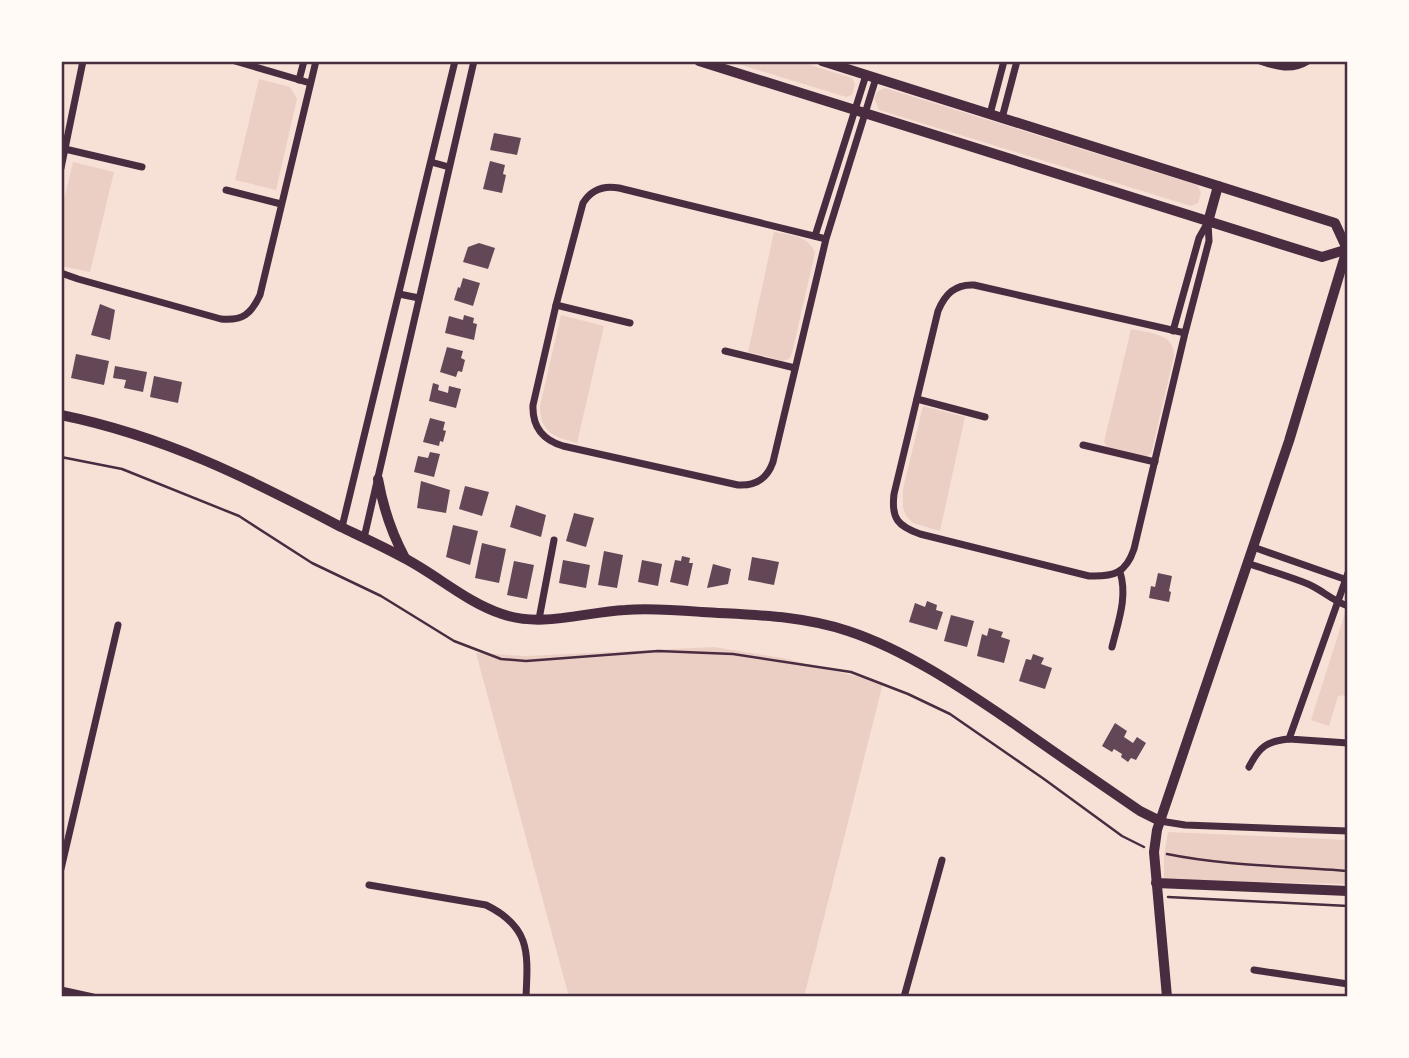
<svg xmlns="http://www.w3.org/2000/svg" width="1409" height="1058" viewBox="0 0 1409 1058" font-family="Lato,sans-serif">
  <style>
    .green { fill: #ebcfc5 }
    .building { fill: #644757 }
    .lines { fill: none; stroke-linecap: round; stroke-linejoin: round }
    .path { stroke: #4a2c40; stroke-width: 2.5 }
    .minor { stroke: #4a2c40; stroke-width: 7 }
    .tertiary { stroke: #4a2c40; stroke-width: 10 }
    .neatline { fill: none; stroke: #4a2c40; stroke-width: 2.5 }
  </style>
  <rect width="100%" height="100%" fill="#f7e1d7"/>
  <g class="green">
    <polygon points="728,61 798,61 852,78 855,84 852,95 846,97"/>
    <polygon points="259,79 290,87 297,99 276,190 235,180"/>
    <polygon points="885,88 1197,185 1201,192 1198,203 1191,206 879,110 874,98 878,91"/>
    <polygon points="73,162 114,172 90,272 61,266 61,212"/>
    <path d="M774 232C789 235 809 235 815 253L792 353 789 359 783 361 748 352Z"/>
    <path d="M561 315 604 326 577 443C555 437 540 433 540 406Z"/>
    <path d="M1131 329C1149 333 1175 333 1174 356L1152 450 1151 453 1146 457 1107 447 1104 442Z"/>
    <polygon points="923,406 965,417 940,531 913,523 906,516 903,507 903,489"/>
    <polygon points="1345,613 1348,614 1348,695 1338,696 1329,726 1311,720"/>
    <polygon points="714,647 783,658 883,683 804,997 569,997 476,653 526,656"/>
    <polygon points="1168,832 1348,840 1348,884 1164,880 1164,855"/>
  </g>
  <g class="building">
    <polygon points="494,133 521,138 517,155 490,150"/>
    <polygon points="490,161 505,165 503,174 506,175 502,193 483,189"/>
    <polygon points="479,243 495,248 488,269 463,262 468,247"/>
    <polygon points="463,278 480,283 473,306 454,300 458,287 460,288"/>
    <polygon points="100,304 115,310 110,340 91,335"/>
    <polygon points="464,315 474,318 473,323 477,324 474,340 445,333 449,316 463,320"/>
    <polygon points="447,347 463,351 461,358 465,360 462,372 458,371 456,377 440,372"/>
    <polygon points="76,354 109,361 104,385 71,378"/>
    <polygon points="115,366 147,372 143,392 124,388 126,380 113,378"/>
    <polygon points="154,376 182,382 178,403 150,397"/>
    <polygon points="433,383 439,385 438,390 448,393 449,386 461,389 456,408 429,401"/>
    <polygon points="430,418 445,422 443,430 446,431 443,442 440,441 439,446 423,442"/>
    <polygon points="430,452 440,454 434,477 414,472 418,456 428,458"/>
    <polygon points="421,481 450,490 446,513 417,508"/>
    <polygon points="465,486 489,492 482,516 459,509"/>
    <polygon points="516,505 546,515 541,537 510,527"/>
    <polygon points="574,513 594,518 586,547 566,541"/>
    <polygon points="453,525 478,531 470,565 446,557"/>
    <polygon points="482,543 506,549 499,583 475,578"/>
    <polygon points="604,551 623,555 617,588 598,585"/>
    <polygon points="682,556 690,558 689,563 693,563 688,586 670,582 675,560 681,561"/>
    <polygon points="752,557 779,562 774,585 748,580"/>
    <polygon points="563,560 590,565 586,588 559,583"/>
    <polygon points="642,560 662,564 658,586 638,582"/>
    <polygon points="514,561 534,565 527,599 507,595"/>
    <polygon points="713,564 731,569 728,584 707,588"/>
    <polygon points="1158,573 1172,576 1169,591 1171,592 1169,602 1149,598 1151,586 1155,587"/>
    <polygon points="927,601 937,605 936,610 943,612 937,630 909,622 915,603 925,607"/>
    <polygon points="951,615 974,621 967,647 944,641"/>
    <polygon points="989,628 1003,632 1001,637 1010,640 1004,663 977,656 982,634 987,636"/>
    <polygon points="1033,654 1044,658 1041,664 1052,668 1045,689 1019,681 1026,659 1031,660"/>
    <polygon points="1115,723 1127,731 1124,737 1133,743 1137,737 1146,743 1136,760 1131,758 1128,762 1121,757 1122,754 1114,749 1112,752 1102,746"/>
  </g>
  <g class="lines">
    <g class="path">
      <polyline points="61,457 122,469 239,516 312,563 381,596 454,641 501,659 526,661 658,651 733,654 851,672 908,694 950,714 1044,779 1122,836 1144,847"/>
      <path d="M1167 854C1226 866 1287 866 1348 871"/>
      <polyline points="1168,897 1348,906"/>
    </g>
    <g class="minor">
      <polyline points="235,61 310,83"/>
      <path d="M1260 61C1277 67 1292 71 1308 61"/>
      <polyline points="299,80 304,61"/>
      <polyline points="990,114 1004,61"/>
      <polyline points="1002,118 1017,61"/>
      <polyline points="65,149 142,167"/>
      <polyline points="431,162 449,167"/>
      <polyline points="61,168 83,61"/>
      <polyline points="226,190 281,204"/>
      <polyline points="815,236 866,75"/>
      <path d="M826 239 619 188C603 185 591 190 583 203L556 305 533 405C532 427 543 440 563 446L738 485C756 486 767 479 773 462L826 239 876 78"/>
      <path d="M61 273 78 279 221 319C243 321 251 314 260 295L316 61"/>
      <polyline points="399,294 419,298"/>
      <polyline points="556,305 630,323"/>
      <polyline points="1173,331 1199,238 1208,222"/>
      <path d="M1185 333 974 285C955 284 945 294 938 311L894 494C891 519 898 526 920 534L1089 576C1114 577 1126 573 1134 549L1185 333 1209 241 1208 222"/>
      <polyline points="725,351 795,368"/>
      <polyline points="917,399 985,417"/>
      <polyline points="1083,445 1155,462"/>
      <polyline points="342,527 455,61"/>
      <polyline points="364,538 474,61"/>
      <polyline points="1253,547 1347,580"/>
      <path d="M1247 563C1267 570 1288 576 1308 584 1322 590 1333 601 1348 606"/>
      <polyline points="1348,573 1289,739 1348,743"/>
      <polyline points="539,619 554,540"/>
      <path d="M1112 647C1118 622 1128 597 1120 572"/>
      <path d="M1249 767C1259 747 1267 741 1289 739"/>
      <polyline points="1160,821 1185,825 1348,831"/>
      <polyline points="61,869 118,625"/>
      <path d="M369 885 486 905C531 927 528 953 526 997"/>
      <polyline points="1254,970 1348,984"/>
      <polyline points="61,990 93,997"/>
      <polyline points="904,997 942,860"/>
    </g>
    <g class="tertiary">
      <polyline points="699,61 1322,257 1348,249"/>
      <polyline points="822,61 1335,223 1347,249"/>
      <polyline points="1208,222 1218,186"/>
      <path d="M61 415C164 436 248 478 341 527 362 537 384 547 404 558 437 575 466 602 502 614 541 628 585 612 625 610 651 608 676 610 702 612 750 615 802 615 848 631 906 650 963 689 1013 723 1055 753 1098 782 1140 811L1160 821"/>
      <path d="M378 479C383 507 391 532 405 558"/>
      <polyline points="1156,883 1348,891"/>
      <polyline points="1167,997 1154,852 1157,830 1289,441 1348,246"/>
    </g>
  </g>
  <rect width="1409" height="1058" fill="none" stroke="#fffaf5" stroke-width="126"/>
  <rect x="63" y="63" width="1283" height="932" class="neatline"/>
</svg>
